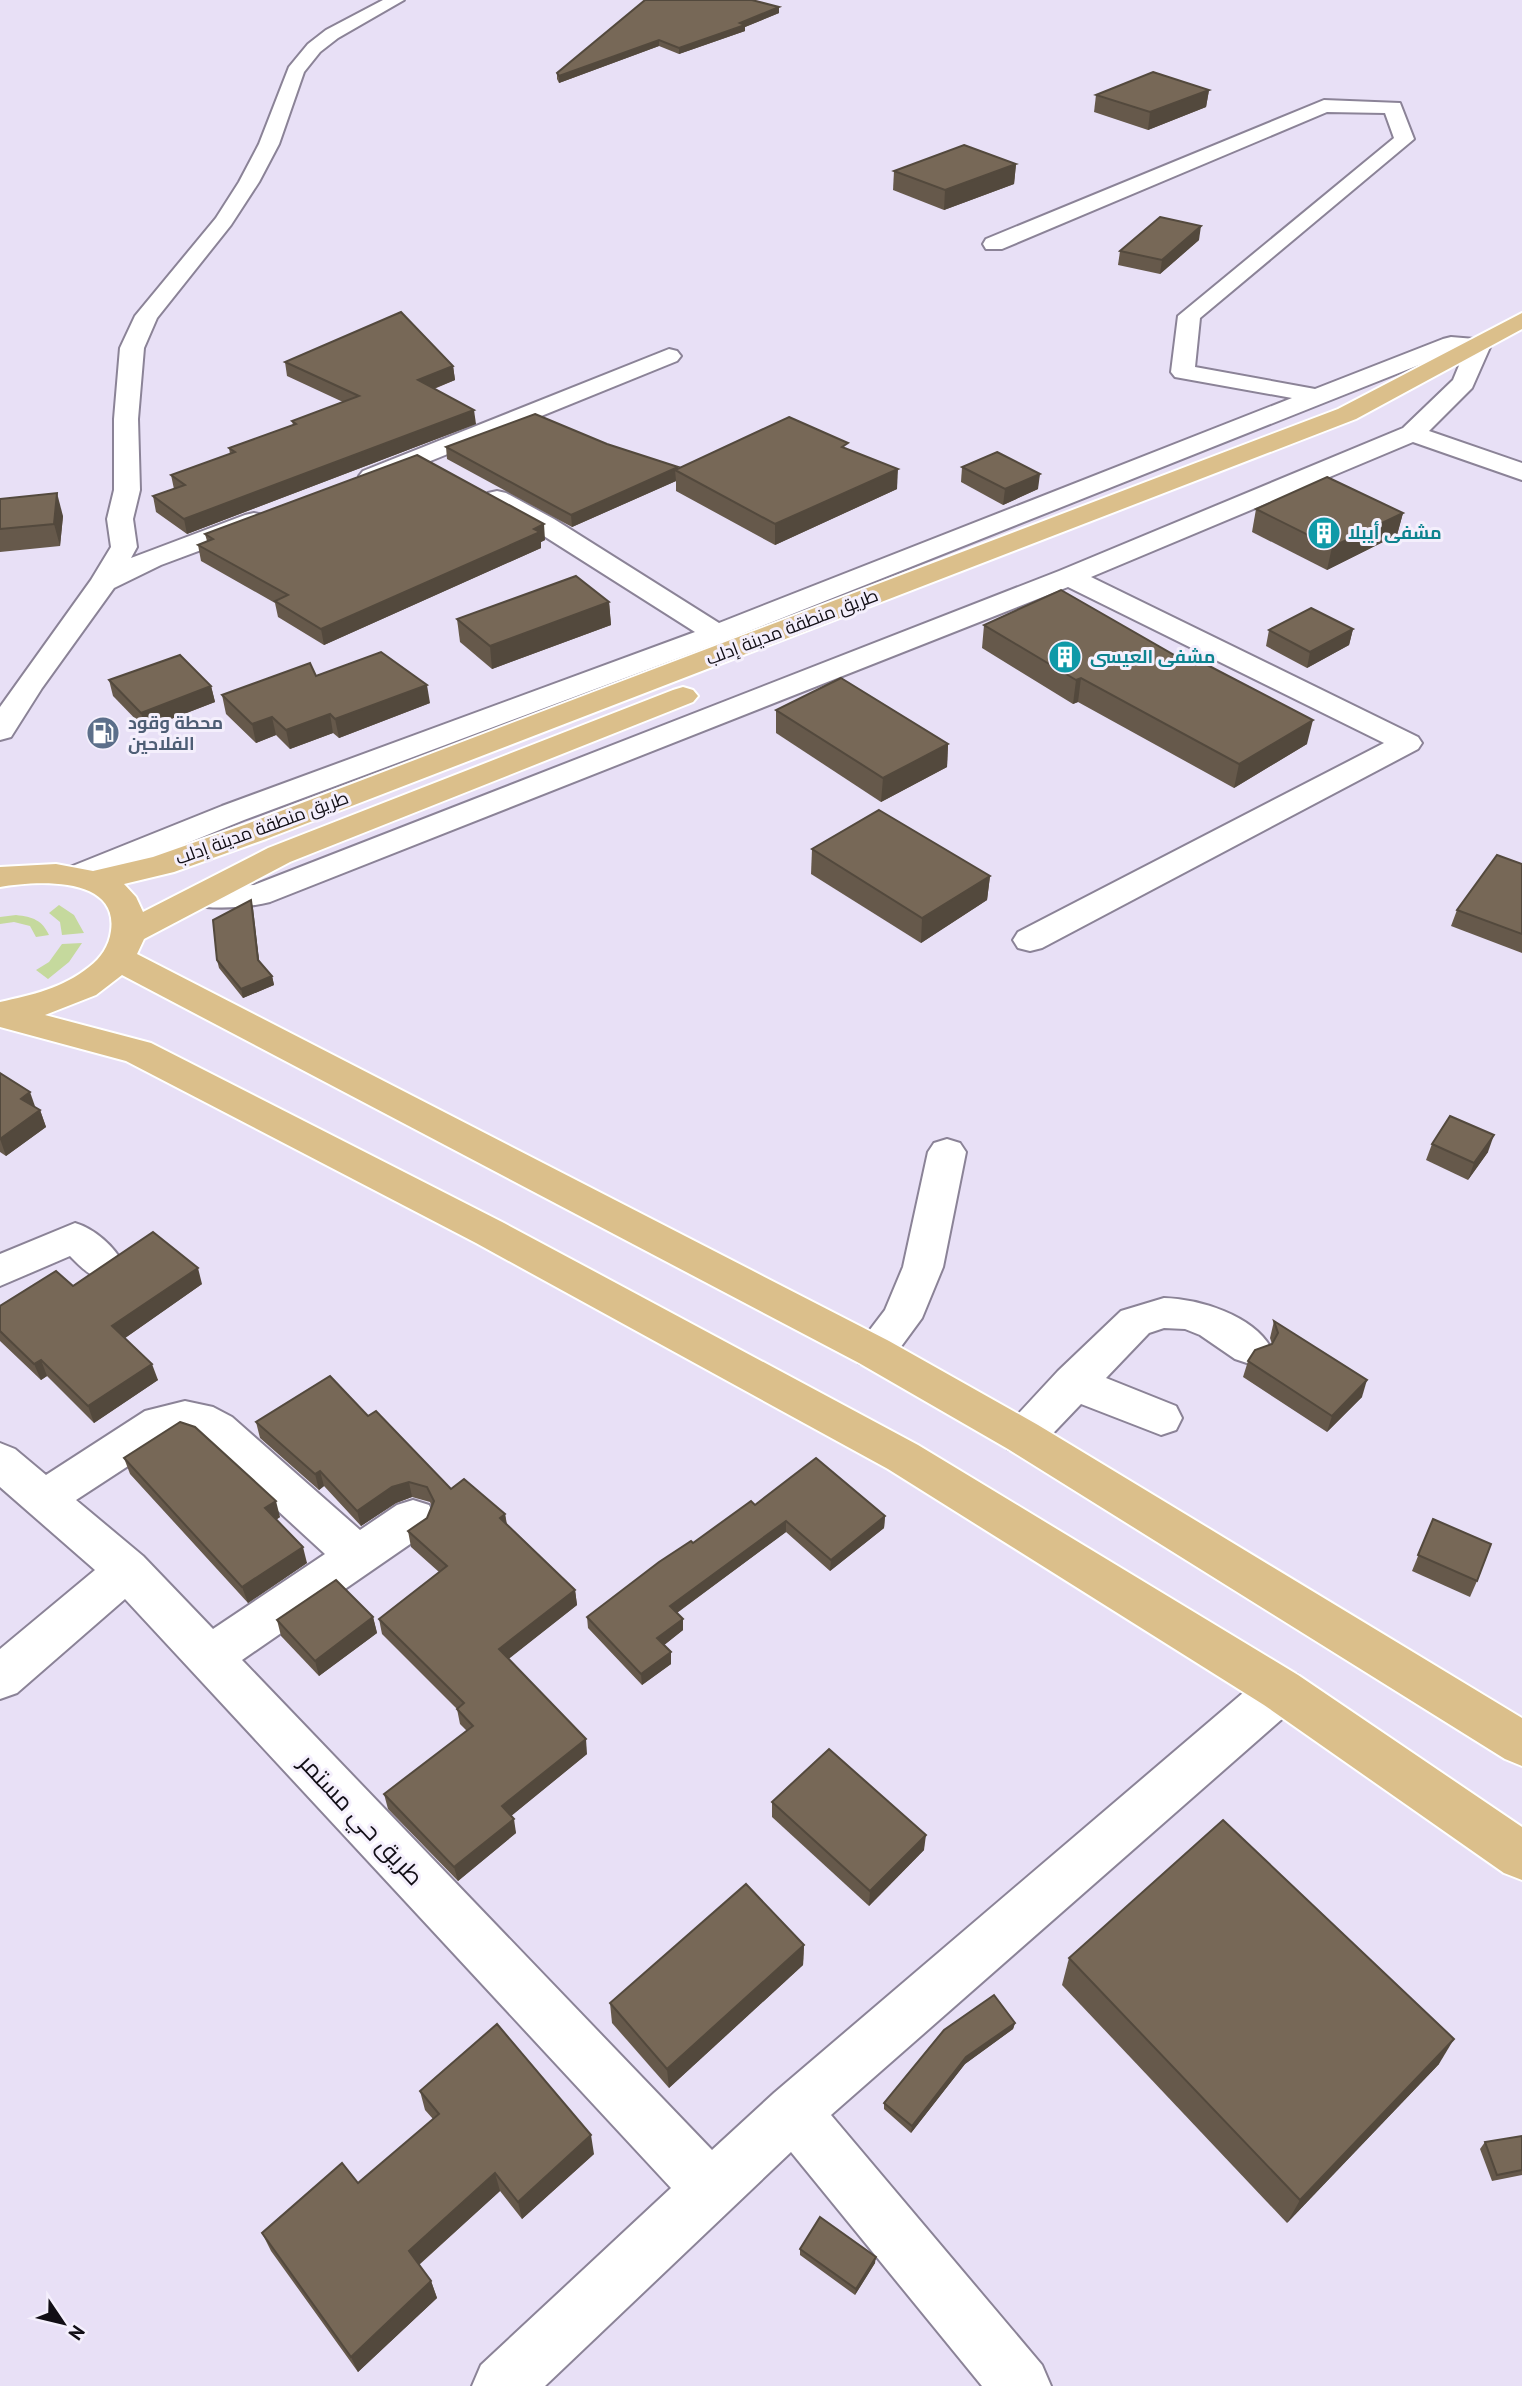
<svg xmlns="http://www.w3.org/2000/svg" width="1522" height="2386" viewBox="0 0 1522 2386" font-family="'PT Sans',Cairo,sans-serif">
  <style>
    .green { fill: #c5d99d }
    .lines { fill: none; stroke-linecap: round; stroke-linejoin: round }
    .minor-casing { stroke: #8b8397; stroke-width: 4 }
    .major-casing { stroke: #fff; stroke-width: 4 }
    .minor { fill: #fff; fill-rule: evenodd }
    .major { fill: #dbbf8b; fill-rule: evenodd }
    .wall { fill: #66594b }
    .shaded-wall { fill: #53493d }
    .building { fill: #776857; stroke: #53493d; stroke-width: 2 }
    .labels { text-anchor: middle; stroke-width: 6; stroke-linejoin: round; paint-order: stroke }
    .far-culture-label { font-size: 18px; font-weight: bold; fill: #0d838f; stroke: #f4effc; text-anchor: start }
    .far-street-label { font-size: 18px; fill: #110e15; stroke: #f4effc }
    .far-service-label { font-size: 18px; font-weight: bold; fill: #4e5e75; stroke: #f4effc; text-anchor: start }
    .near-street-label { font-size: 24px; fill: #110e15; stroke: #f4effc }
  </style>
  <rect width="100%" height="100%" fill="#e8e0f6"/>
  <g class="green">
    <polygon points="59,905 74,915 84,933 62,935 60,922 49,913"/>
    <path d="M16 915C33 917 42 920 49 935L36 937 30 926 14 922 0 924V917Z"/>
    <polygon points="82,943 69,962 48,979 36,970 49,962 62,944"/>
  </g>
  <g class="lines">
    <defs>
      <g id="minor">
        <polygon points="383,0 404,0 338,38 320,52 304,72 279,144 259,182 231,225 157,318 144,348 138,419 140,490 133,519 137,547 131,558 245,515 254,513 263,515 267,521 263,527 161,565 114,588 42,688 11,737 0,740 0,707 91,580 111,547 107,519 114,490 114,419 120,348 135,316 216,218 239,182 259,144 289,67 308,44 326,30"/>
        <path d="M1324 100 1400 103 1414 139 1200 318 1195 367 1315 389 1443 339 1451 337 1487 340 1491 345 1472 388 1429 431 1522 463V480L1413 442 1091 577 1418 737 1422 743 1418 749 1042 948 1030 951 1018 948 1013 940 1018 932 1384 743 1068 587 270 902C246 908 212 910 188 904L183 897 188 890 200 887 254 885 1059 571 1403 428 1453 380 1465 351H1454L727 640 244 820 89 883 77 886 65 883 61 876 65 869 222 806 695 632 536 531 488 505 484 499 488 493 497 491 506 493 554 519 719 623 1292 398 1175 377 1171 372 1178 316 1394 138 1385 113 1327 112 1002 249H986L983 244 986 239Z"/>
        <polygon points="669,349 677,351 681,356 677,361 381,481 372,484 363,481 359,476 363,471"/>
        <polygon points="947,1139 960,1143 966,1152 943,1267 922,1318 889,1363 874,1368 859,1363 853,1352 885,1310 903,1267 928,1152 934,1143"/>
        <path d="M75 1223C95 1229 114 1246 124 1265L118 1275C95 1283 86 1272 70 1256L0 1286V1254Z"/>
        <path d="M1164 1298C1199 1299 1253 1315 1271 1348L1265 1359 1250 1364 1235 1359 1200 1335 1185 1329 1164 1328 1149 1333 1106 1378 1176 1406 1182 1418 1176 1430 1161 1435 1081 1404 1038 1449 1023 1454 1008 1449 1002 1437 1008 1425 1058 1371 1121 1311Z"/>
        <path d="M185 1401 213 1407 232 1417 360 1530 397 1505 413 1500 429 1505 435 1518 429 1531 242 1660 712 2150 774 2093 1264 1675 1281 1669 1298 1675 1305 1690 1298 1705 831 2115 1042 2365 1051 2386H982L791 2152 545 2386H472L481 2365 671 2188 125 1599 17 1693 0 1699V1649L95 1570 0 1487V1443L15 1449 46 1475 145 1411ZM185 1435 202 1441 325 1554 213 1629 143 1556 76 1500 171 1438Z"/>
      </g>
      <path id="major" d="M1522 313V329L1356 419 266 839 174 872 124 884 136 897 143 912 268 848 673 690 683 687 693 690 698 696 693 702 290 862 144 939 137 954 889 1341 1038 1425 1522 1718V1766L1505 1759 1008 1449 859 1363 122 975 96 995 45 1015 151 1043 504 1223 918 1445 1298 1675 1522 1827V1880L1504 1873 1264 1705 888 1469 476 1243 126 1061 0 1027V1002C32 995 63 988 89 967 101 958 109 946 111 931 119 875 35 881 0 887V867L56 864 93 871 153 857 244 825 1338 409Z"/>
    </defs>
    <use href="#minor" class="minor-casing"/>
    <use href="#major" class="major-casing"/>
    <use href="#minor" class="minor"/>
    <use href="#major" class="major"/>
  </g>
  <g class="wall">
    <polygon points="645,0 779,7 779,13 745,27 745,31 679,54 659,46 559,83 557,79 557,73"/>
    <polygon points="1209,90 1206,107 1148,130 1094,112 1096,95"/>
    <polygon points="1016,164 1014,184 944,210 893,190 894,171"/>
    <polygon points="1199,240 1160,274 1118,265 1120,251"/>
    <polygon points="285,362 453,366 455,380 434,389 476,424 187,534 156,512 153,496 174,489 171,475 230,454 229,448 293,425 292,421 343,402 287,376"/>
    <polygon points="607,444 678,467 678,469 848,449 897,489 775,545 676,491 676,481 572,527 447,459 446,447"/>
    <polygon points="962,467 1038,489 1003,505 961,482"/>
    <polygon points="0,499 63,516 60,546 0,552"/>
    <polygon points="1256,509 1403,513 1397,535 1327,570 1252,532"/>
    <polygon points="205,534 545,540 541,542 541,548 324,645 278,617 275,603 201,561 198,545 207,541"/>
    <polygon points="609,602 611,625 492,669 460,642 457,619"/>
    <polygon points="984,625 1307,744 1234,788 1078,702 1073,704 982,648"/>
    <polygon points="1353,629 1349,645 1307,668 1266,646 1269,630"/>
    <polygon points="316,676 430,703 339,738 333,733 290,749 276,735 256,743 226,714 222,695"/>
    <polygon points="109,680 211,686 215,702 145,729 113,696"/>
    <polygon points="776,710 948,744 947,767 881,802 776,733"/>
    <polygon points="812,849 990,876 987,900 921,943 811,874"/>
    <polygon points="1522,864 1522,953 1451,926 1457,910"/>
    <polygon points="251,900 259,961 272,976 274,985 243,998 219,968 217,960"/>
    <polygon points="0,1073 36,1108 40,1110 46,1127 6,1156 0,1152"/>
    <polygon points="1432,1144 1488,1152 1468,1180 1426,1160"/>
    <polygon points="202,1284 125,1338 158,1380 94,1423 47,1376 41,1380 0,1341 0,1306 73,1286"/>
    <polygon points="1274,1321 1362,1397 1327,1432 1243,1377 1248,1361 1272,1344 1270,1338"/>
    <polygon points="368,1416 451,1489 505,1514 507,1524 575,1590 577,1605 508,1659 587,1754 511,1816 516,1833 458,1881 388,1809 384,1794 467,1731 460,1724 457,1709 382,1634 379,1619 439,1572 411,1547 408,1531 427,1518 432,1507 430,1502 412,1497 396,1503 361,1526 324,1486 319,1490 260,1438 256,1422"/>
    <polygon points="124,1458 280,1517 276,1520 307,1563 248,1603 130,1474"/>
    <polygon points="755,1505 885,1516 884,1528 830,1571 786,1532 677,1613 683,1619 683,1630 664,1645 671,1652 671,1664 642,1685 588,1628 587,1617 693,1543"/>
    <polygon points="1433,1519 1477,1581 1470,1597 1412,1571"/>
    <polygon points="373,1617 377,1633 319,1676 281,1636 277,1620"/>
    <polygon points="772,1802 924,1850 869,1906 772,1817"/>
    <polygon points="804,1945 803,1965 669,2088 612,2023 610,2003"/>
    <polygon points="1069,1958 1439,2064 1287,2223 1062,1985"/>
    <polygon points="1015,2023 1013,2029 965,2064 911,2133 884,2109 884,2103"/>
    <polygon points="420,2091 594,2154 522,2219 500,2191 419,2265 431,2281 437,2298 358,2372 271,2251 262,2233 358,2183 433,2119 425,2110"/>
    <polygon points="1522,2136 1522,2175 1492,2181 1480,2149 1485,2142"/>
    <polygon points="800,2249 875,2263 855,2295 800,2255"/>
  </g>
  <g class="shaded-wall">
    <polygon points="779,7 779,13 745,27 745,31 679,54 679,48"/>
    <polygon points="659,40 659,46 559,83 559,76"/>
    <polygon points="1209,90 1206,107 1148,130 1150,112"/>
    <polygon points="1016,164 1014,184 944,210 945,190"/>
    <polygon points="1201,226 1199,240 1160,274 1162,260"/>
    <polygon points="453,366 455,380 420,394 418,380"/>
    <polygon points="474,410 476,424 187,534 184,519"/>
    <polygon points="678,467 678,472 675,470 676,481 572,527 571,515"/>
    <polygon points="898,469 897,489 775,545 775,524"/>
    <polygon points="1040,474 1038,489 1003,505 1005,489"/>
    <polygon points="57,493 63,516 60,546 54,524"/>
    <polygon points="1403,513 1397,535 1327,570 1332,547"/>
    <polygon points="544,524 545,540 541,542 541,548 324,645 321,629"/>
    <polygon points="609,602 611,625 492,669 490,646"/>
    <polygon points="1353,629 1349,645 1307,668 1310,652"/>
    <polygon points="1081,678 1078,702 1073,704 1076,680"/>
    <polygon points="427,685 430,703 339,738 335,719"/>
    <polygon points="211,686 215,702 145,729 141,713"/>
    <polygon points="330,714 333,733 290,749 286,730"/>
    <polygon points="272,717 276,735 256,743 252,724"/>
    <polygon points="1313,720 1307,744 1234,788 1239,764"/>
    <polygon points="948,744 947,767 881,802 883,778"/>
    <polygon points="990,876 987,900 921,943 922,918"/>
    <polygon points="251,900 253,908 260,968 258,960"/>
    <polygon points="272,976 274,985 243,998 241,989"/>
    <polygon points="30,1092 36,1109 21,1099"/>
    <polygon points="40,1110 46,1127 6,1156 0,1139"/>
    <polygon points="1494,1135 1488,1152 1468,1180 1474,1163"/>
    <polygon points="198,1268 202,1284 118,1343 112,1326"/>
    <polygon points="41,1360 47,1376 41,1380 34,1364"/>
    <polygon points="152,1364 158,1380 94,1423 88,1406"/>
    <polygon points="1367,1380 1362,1397 1327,1432 1332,1416"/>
    <polygon points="320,1471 324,1486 319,1490 315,1474"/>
    <polygon points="409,1482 412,1497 396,1503 361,1526 357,1511 392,1487"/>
    <polygon points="276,1501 280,1517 269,1524 265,1508"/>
    <polygon points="505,1514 507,1530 500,1518"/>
    <polygon points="885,1516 884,1528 830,1571 831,1560"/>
    <polygon points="786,1521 786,1532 671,1617 670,1606"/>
    <polygon points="303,1547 307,1563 248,1603 242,1587"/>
    <polygon points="575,1590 577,1605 501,1665 499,1649"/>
    <polygon points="373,1617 377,1633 319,1676 315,1661"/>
    <polygon points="683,1619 683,1630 658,1650 657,1638"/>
    <polygon points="671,1652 671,1664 642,1685 641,1674"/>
    <polygon points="586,1739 587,1754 505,1821 502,1806"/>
    <polygon points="514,1819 516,1833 458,1881 454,1867"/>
    <polygon points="926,1835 924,1850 869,1906 870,1891"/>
    <polygon points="804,1945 803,1965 669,2088 667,2069"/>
    <polygon points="1015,2023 1013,2029 965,2064 911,2133 912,2126 966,2057"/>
    <polygon points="1454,2039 1439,2064 1287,2223 1300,2200"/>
    <polygon points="591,2135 594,2154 522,2219 518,2202"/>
    <polygon points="495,2173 500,2191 415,2268 409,2251"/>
    <polygon points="876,2257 875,2263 855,2295 856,2289"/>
    <polygon points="431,2281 437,2298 358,2372 351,2357"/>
  </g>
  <g class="building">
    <polygon points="645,0 752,0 779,7 740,23 745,25 679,48 659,40 559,76 557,73"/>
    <polygon points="1153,72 1209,90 1150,112 1096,95"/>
    <polygon points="964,145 1016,164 945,190 894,171"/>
    <polygon points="1160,217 1201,226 1162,260 1120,251"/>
    <polygon points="401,312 453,366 418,380 474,410 184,519 153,496 185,485 171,475 235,452 229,448 296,424 292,421 359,396 285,362"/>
    <polygon points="535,414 607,444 678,467 571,515 446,447"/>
    <polygon points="789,417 848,443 842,447 898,469 775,524 675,470"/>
    <polygon points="997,452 1040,474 1005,489 962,467"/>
    <polygon points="417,455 544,524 534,529 540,532 321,629 275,601 288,595 198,545 213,539 205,534"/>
    <polygon points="1327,477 1403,513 1332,547 1256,509"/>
    <polygon points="57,493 54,524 0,529 0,499"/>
    <polygon points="576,576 609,602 490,646 457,619"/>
    <polygon points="1061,590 1183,660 1190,656 1313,720 1239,764 1081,678 1076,680 984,625"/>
    <polygon points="1311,608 1353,629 1310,652 1269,630"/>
    <polygon points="381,652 427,685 335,719 330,714 286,730 272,717 252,724 222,695 310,663 316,676"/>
    <polygon points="180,655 211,686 141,713 109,680"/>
    <polygon points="841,678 948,744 883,778 776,710"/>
    <polygon points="879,810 990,876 922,918 812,849"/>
    <polygon points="1497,855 1522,864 1522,934 1457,910"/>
    <polygon points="251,900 258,960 272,976 241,989 217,960 213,920"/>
    <polygon points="0,1073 30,1092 21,1099 40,1110 0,1139"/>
    <polygon points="1450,1116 1494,1135 1474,1163 1432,1144"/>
    <polygon points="153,1232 198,1268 112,1326 152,1364 88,1406 41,1360 34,1364 0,1331 0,1306 56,1271 73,1286"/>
    <polygon points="1274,1321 1367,1380 1332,1416 1248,1361 1255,1350 1272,1344 1278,1333"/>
    <polygon points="330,1376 368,1416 376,1411 451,1489 464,1479 505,1514 500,1518 575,1590 499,1649 586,1739 502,1806 514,1819 454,1867 384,1794 473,1726 457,1709 464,1703 379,1619 447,1566 408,1531 427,1518 434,1501 427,1487 409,1482 392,1487 357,1511 320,1471 315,1474 256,1422"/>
    <polygon points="180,1422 195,1427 276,1501 265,1508 303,1547 242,1587 124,1458"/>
    <polygon points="816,1458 885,1516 831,1560 786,1521 670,1606 683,1619 657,1638 671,1652 641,1674 587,1617 659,1562 691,1541 693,1543 751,1501 755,1505"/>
    <polygon points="1433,1519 1491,1544 1477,1581 1418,1555"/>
    <polygon points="336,1580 373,1617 315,1661 277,1620"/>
    <polygon points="829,1749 926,1835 870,1891 772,1802"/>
    <polygon points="1223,1820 1454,2039 1300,2200 1069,1958"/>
    <polygon points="746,1884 804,1945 667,2069 610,2003"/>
    <polygon points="994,1995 1015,2023 966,2057 912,2126 884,2103 944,2030"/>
    <polygon points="497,2024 591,2135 518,2202 495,2173 409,2251 431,2281 351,2357 262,2233 342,2163 358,2183 439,2114 420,2091"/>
    <polygon points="1522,2136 1522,2170 1497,2175 1485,2142"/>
    <polygon points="820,2217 876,2257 856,2289 800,2249"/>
  </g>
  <defs>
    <symbol id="building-disc" viewBox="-11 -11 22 22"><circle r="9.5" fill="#0f9aa8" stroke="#f4effc"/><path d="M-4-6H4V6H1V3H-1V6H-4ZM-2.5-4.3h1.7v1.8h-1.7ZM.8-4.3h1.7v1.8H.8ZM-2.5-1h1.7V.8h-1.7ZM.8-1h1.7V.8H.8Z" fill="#fff"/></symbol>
    <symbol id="fuel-disc" viewBox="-11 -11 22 22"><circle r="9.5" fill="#5c6f8a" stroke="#f4effc"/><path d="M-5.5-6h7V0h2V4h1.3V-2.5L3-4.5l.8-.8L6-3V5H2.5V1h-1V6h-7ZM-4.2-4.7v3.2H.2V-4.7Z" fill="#fff"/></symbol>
  </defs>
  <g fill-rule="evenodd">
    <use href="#building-disc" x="1305" y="514" width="38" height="38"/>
    <use href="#building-disc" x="1046" y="638" width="38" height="38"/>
    <use href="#fuel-disc" x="84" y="714" width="38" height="38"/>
  </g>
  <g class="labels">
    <g class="far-culture-label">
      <text x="1348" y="539">مشفى أيبلا</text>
      <text x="1090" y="663">مشفى العيسى</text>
    </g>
    <g class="far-street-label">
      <text transform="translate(792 627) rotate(-21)" y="6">طريق منطقة مدينة إدلب</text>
      <text transform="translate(262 828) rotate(-20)" y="6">طريق منطقة مدينة إدلب</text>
    </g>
    <g class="far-service-label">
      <text x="128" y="729">محطة وقود<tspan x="128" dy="21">الفلاحين</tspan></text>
    </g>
    <g class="near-street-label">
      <text transform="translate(361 1820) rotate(47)" y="8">طريق حي مستمر</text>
    </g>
  </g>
  <g transform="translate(63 2323) rotate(125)" stroke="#f4effc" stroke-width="5" paint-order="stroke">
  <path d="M0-5L12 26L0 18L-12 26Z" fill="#110e15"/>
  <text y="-10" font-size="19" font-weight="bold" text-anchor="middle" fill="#110e15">N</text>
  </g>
</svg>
